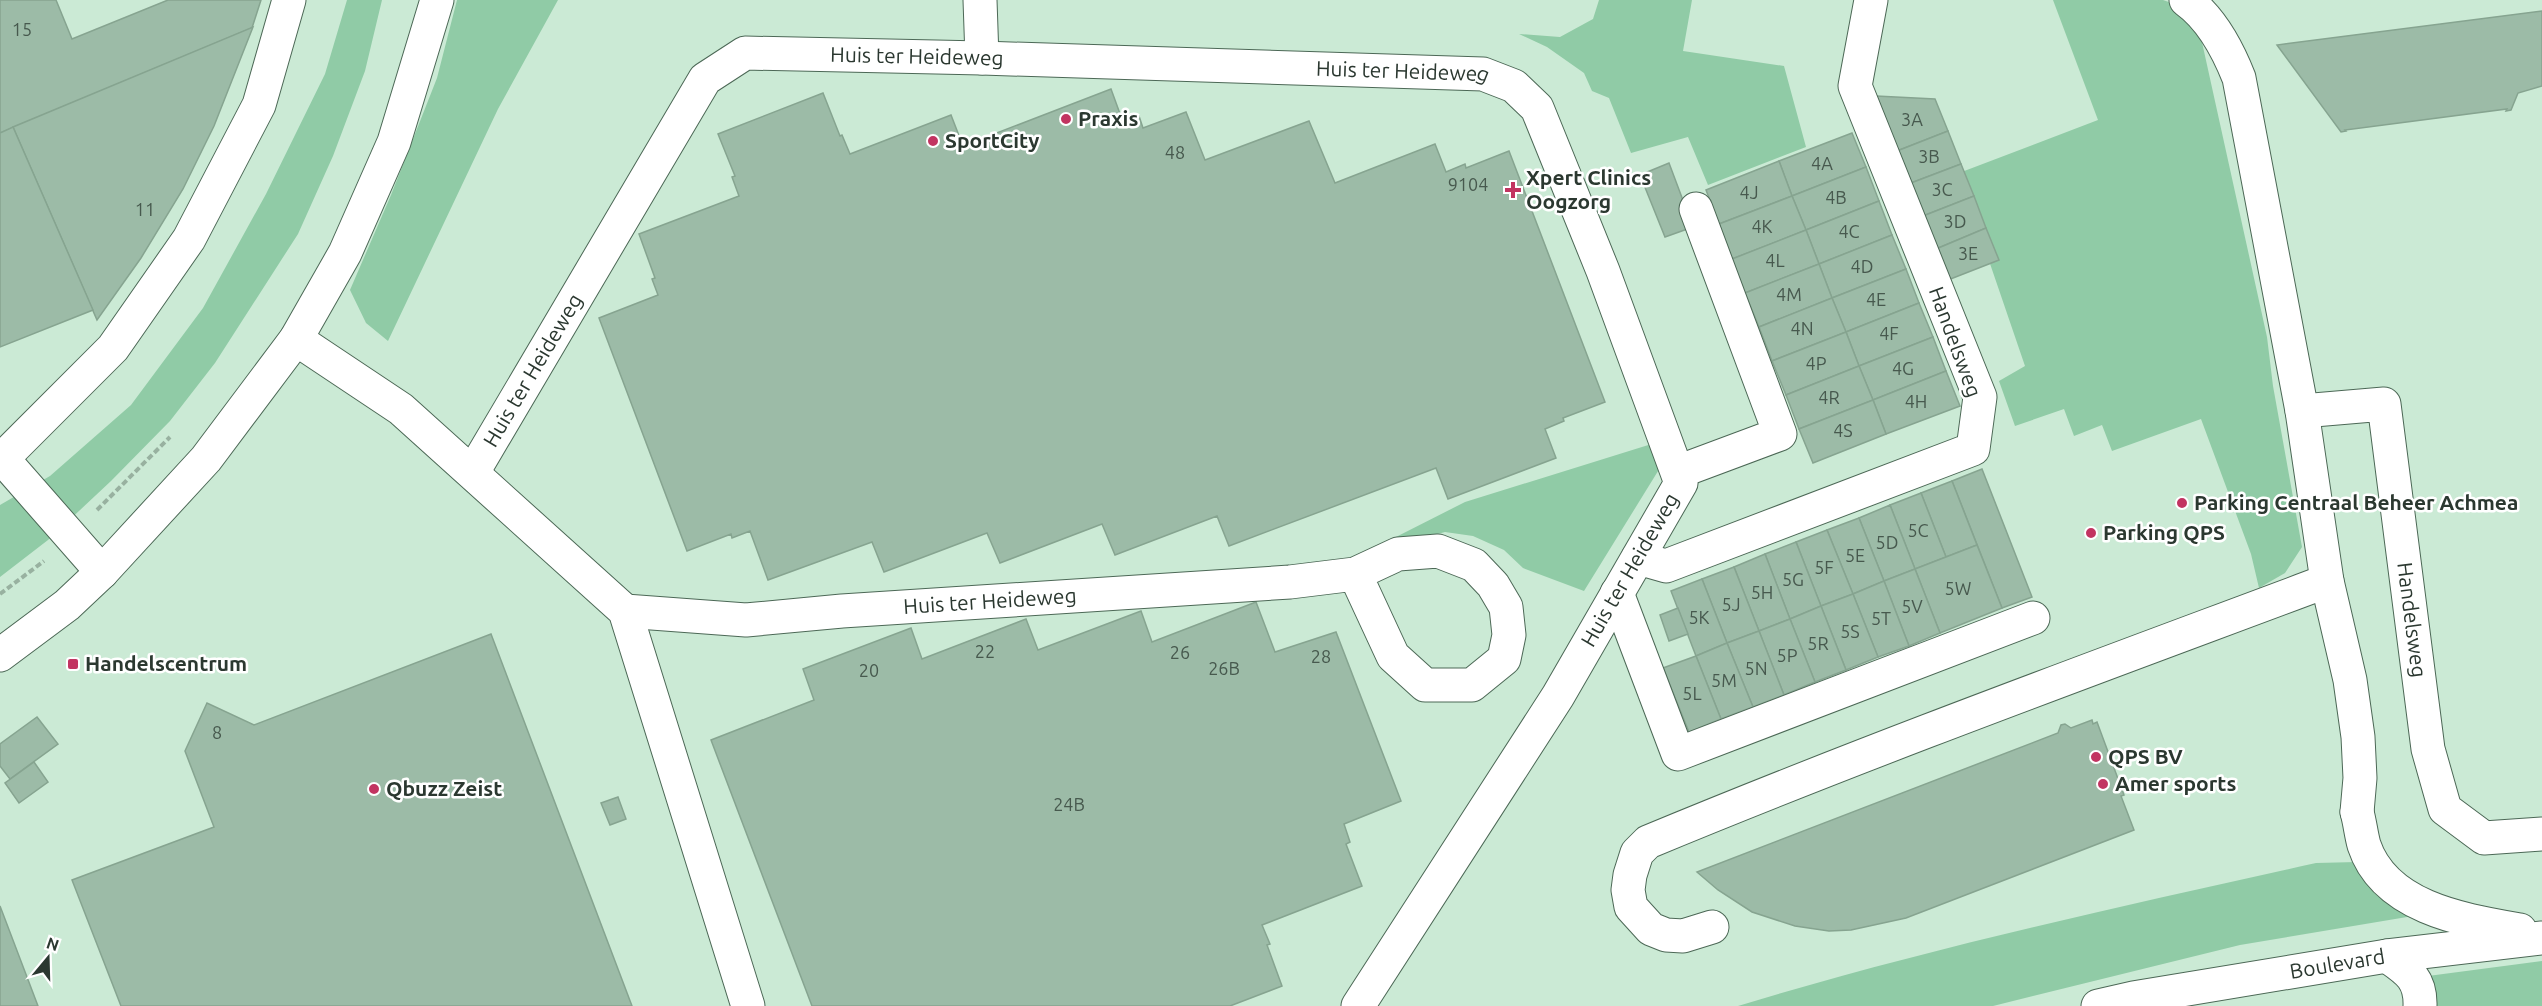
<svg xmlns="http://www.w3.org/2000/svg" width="2542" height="1006" viewBox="0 0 2542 1006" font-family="Ubuntu,sans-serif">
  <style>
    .green { fill: #90cba6 }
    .building { fill: #9cbba7; stroke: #86a490; stroke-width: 1.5 }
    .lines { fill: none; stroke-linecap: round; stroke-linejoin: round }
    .minor-casing { stroke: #4c6856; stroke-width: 35 }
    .major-casing { stroke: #4c6856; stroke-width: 35 }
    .path { stroke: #98b1a0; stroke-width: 4; stroke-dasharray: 6 3; stroke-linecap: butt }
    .minor { stroke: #fff; stroke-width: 33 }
    .major { stroke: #fff; stroke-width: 33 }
    .poi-dot { fill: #c23461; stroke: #fff; stroke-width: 2 }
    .labels { text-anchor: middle; stroke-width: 5; stroke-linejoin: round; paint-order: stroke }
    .number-label { font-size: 18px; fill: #47594e }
    .street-label { font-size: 21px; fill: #2b3830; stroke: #fff }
    .poi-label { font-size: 21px; font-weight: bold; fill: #2b3830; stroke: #fff; text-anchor: start }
  </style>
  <rect width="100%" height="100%" fill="#cbead5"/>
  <g class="green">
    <polygon points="347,0 382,0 365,71 333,156 298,234 215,363 170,421 111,481 48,540 0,577 0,505 50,476 131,405 203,308 266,194 325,74"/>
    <polygon points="457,0 558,0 498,109 388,341 366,323 350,290 391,195 437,78"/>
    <polygon points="1599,0 1692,0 1683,51 1784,66 1806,147 1708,185 1688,137 1631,153 1609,98 1592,91 1584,73 1547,47 1519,34 1560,37 1593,19"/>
    <polygon points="2053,0 2163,0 2183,7 2196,15 2267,337 2273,386 2302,547 2285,573 2259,588 2251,554 2201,419 2112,451 2102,425 2074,436 2064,409 2015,426 1999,381 2025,366 1959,173 2098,120"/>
    <polygon points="1658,442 1663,463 1584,591 1523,568 1504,550 1473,536 1445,532 1416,540 1390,540 1465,502"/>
    <path d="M2357 862C2372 898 2379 899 2413 916L2240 945 1993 1006H1738C1928 948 2123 906 2316 863Z"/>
    <polygon points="2542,961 2542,1006 2431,1006 2428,976"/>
  </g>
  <g class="building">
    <polygon points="0,0 56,0 72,39 168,0 261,0 252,28 0,133"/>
    <polygon points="2542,11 2542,86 2518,93 2511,110 2506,111 2507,109 2345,130 2346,131 2341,132 2277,45"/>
    <polygon points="253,27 214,126 183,189 141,258 97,320 13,127"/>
    <polygon points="1111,89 1123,122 1139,116 1143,128 1186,112 1205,160 1309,121 1335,183 1435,144 1446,172 1465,164 1466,168 1509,151 1605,402 1563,418 1564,421 1545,429 1556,458 1448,499 1436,468 1229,546 1217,516 1115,555 1102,524 1000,563 987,533 884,572 872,542 768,580 750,531 732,538 731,534 687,551 599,318 658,295 652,279 655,278 639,234 739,196 732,177 735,176 718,134 823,93 840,136 842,135 850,154 951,115 963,146"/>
    <polygon points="1876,96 1935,99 1948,131 1897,151"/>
    <polygon points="13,127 93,310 0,347 0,133"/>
    <polygon points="1948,131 1961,164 1911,183 1897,151"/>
    <polygon points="1852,133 1866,167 1792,196 1779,161"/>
    <polygon points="1779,161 1792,196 1719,224 1706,190"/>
    <polygon points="1669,163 1693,227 1665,237 1640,175"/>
    <polygon points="1961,164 1974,196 1923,216 1911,183"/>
    <polygon points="1866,167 1879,201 1806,230 1792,196"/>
    <polygon points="1792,196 1806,230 1732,259 1719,224"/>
    <polygon points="1974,196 1986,228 1936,249 1923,216"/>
    <polygon points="1879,201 1892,235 1819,264 1806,230"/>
    <polygon points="1986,228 1999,260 1948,280 1936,249"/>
    <polygon points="1806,230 1819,264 1745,293 1732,259"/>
    <polygon points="1892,235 1906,269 1832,298 1819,264"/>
    <polygon points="1819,264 1832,298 1759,327 1745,293"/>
    <polygon points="1906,269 1919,303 1846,332 1832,298"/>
    <polygon points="1832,298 1846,332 1772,361 1759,327"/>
    <polygon points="1919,303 1933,337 1859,366 1846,332"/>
    <polygon points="1846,332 1859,366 1786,395 1772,361"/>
    <polygon points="1933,337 1946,371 1873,400 1859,366"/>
    <polygon points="1859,366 1873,400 1799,429 1786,395"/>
    <polygon points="1946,371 1960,406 1886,434 1873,400"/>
    <polygon points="1873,400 1886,434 1813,463 1799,429"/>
    <polygon points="1982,469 2032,597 2002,608 1952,481"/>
    <polygon points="1952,481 1977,545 1946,557 1921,493"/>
    <polygon points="1921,493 1946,557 1915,569 1890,505"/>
    <polygon points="1890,505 1915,569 1884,581 1859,518"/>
    <polygon points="1859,518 1884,581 1853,594 1827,530"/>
    <polygon points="1827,530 1853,594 1821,606 1796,542"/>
    <polygon points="1796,542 1821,606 1790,619 1765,554"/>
    <polygon points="1977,545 2002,608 1940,633 1915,569"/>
    <polygon points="1765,554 1790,619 1759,631 1734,567"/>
    <polygon points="1734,567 1759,631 1727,643 1702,579"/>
    <polygon points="1915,569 1940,633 1909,646 1884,581"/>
    <polygon points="1702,579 1727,643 1696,656 1671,591"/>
    <polygon points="1884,581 1909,646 1878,657 1853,594"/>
    <polygon points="1853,594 1878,657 1846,670 1821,606"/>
    <polygon points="1256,602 1275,652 1336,632 1401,801 1344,824 1350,842 1346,844 1362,886 1262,925 1270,944 1267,945 1282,986 1230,1006 812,1006 711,740 814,700 803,669 911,628 922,659 1026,619 1038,650 1141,611 1152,642"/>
    <polygon points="1821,606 1846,670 1815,682 1790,619"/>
    <polygon points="1678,608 1688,634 1669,641 1660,615"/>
    <polygon points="1790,619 1815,682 1784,695 1759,631"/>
    <polygon points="1759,631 1784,695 1753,707 1727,643"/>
    <polygon points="491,634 632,1006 121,1006 72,880 214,827 185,751 207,703 254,725"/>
    <polygon points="1727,643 1753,707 1721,719 1696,656"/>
    <polygon points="1696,656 1721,719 1689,732 1663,668"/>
    <polygon points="37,717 58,744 10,779 0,766 0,744"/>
    <polygon points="2092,720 2093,724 2097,722 2124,795 2121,796 2134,830 1906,918 1851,930 1829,931 1795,926 1752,912 1718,890 1697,872 2058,733 2061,725 2065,724 2071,728"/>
    <polygon points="34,762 48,782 19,803 5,783"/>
    <polygon points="618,797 626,819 610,825 601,803"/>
    <polygon points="0,906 38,1006 0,1006"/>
  </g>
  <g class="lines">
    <defs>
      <g id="minor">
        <polyline points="980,0 982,58"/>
        <path d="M2186 0C2211 18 2228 50 2239 78L2302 411 2327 581 2350 680 2358 737 2360 778 2357 812"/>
        <polyline points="296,339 401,409 625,611 748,1006"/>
        <path id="s1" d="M2302 411 2384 404 2428 749 2445 809 2484 838 2542 834"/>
        <polyline points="3,459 102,572"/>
        <polyline points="0,461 113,348 189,239 259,105 289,0"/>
        <path id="s2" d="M473 472 705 79 745 53 982 58 1483 74 1514 86 1537 108 1603 271 1681 483 1558 696 1358 1006"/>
        <polyline points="1678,472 1780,434 1696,209"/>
        <polyline points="1638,558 1666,566 1973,449 1980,397 1855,86 1871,0"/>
        <polyline points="1617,593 1678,754 2033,618"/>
        <path id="s3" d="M625 611 746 620 842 611 1290 582 1355 574 1398 554 1438 551 1474 565 1493 585 1506 607 1509 635 1504 659 1472 685H1425L1393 656 1355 574"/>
        <polyline points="0,655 67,605 102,572 206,459 296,339 345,253 394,142 437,0"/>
        <path d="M1712 927 1683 936 1666 935 1651 929 1631 907 1628 890 1630 875 1637 853 1648 842C1872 749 2100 666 2327 581"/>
      </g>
      <g id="major">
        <path d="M2357 812C2360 823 2361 834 2364 845 2385 908 2463 920 2520 930"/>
        <path d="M2387 956C2407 970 2421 978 2420 1006"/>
        <path id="s4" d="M2098 1006 2133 998 2387 956 2542 938"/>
      </g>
    </defs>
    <use href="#minor" class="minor-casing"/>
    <use href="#major" class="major-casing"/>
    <g class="path">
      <polyline points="97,510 170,437"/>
      <polyline points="0,594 44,561"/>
    </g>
    <use href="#minor" class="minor"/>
    <use href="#major" class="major"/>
  </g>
  <g class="poi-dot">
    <circle cx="1066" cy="119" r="6"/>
    <circle cx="933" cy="141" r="6"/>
    <path d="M1510 181h6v6h6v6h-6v6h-6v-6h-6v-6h6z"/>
    <circle cx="2182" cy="503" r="6"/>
    <circle cx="2091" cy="533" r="6"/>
    <rect x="67" y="658" width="12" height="12" rx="3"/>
    <circle cx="2096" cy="757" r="6"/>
    <circle cx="2103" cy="784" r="6"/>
    <circle cx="374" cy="789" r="6"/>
  </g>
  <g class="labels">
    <g class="number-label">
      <text x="22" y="36">15</text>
      <text x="1912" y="126">3A</text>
      <text x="1175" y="159">48</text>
      <text x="1929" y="163">3B</text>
      <text x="1822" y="170">4A</text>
      <text x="1468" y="191">9104</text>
      <text x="1942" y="196">3C</text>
      <text x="1749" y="199">4J</text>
      <text x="1836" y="204">4B</text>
      <text x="145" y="216">11</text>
      <text x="1955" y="228">3D</text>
      <text x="1762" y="233">4K</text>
      <text x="1849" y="238">4C</text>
      <text x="1968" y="260">3E</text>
      <text x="1775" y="267">4L</text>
      <text x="1862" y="273">4D</text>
      <text x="1789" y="301">4M</text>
      <text x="1876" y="306">4E</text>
      <text x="1802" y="335">4N</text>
      <text x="1889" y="340">4F</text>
      <text x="1816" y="370">4P</text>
      <text x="1903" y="375">4G</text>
      <text x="1829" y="404">4R</text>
      <text x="1916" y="408">4H</text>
      <text x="1843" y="437">4S</text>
      <text x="1918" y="537">5C</text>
      <text x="1887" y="549">5D</text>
      <text x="1855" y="562">5E</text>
      <text x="1824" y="574">5F</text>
      <text x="1793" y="586">5G</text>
      <text x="1958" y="595">5W</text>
      <text x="1762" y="599">5H</text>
      <text x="1731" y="611">5J</text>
      <text x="1912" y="613">5V</text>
      <text x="1699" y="624">5K</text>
      <text x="1881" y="625">5T</text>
      <text x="1850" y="638">5S</text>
      <text x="1818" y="650">5R</text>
      <text x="985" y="658">22</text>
      <text x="1180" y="659">26</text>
      <text x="1787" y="662">5P</text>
      <text x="1321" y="663">28</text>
      <text x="1224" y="675">26B</text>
      <text x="1756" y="675">5N</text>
      <text x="869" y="677">20</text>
      <text x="1724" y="687">5M</text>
      <text x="1692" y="700">5L</text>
      <text x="217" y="739">8</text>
      <text x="1069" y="811">24B</text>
    </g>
    <g class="street-label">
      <text dy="7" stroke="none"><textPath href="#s2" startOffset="676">Huis ter Heideweg</textPath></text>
      <text dy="7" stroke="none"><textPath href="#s2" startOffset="1162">Huis ter Heideweg</textPath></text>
      <text transform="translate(1955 342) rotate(70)" y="7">Handelsweg</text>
      <text dy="7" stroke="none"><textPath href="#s2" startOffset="118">Huis ter Heideweg</textPath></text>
      <text transform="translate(1630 570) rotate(-60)" y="7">Huis ter Heideweg</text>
      <text dy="7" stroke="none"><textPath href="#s3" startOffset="366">Huis ter Heideweg</textPath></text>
      <text dy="7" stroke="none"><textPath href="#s1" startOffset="300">Handelsweg</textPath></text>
      <text dy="7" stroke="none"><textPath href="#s4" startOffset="243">Boulevard</textPath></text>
    </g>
    <g class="poi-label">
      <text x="1078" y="126">Praxis</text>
      <text x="945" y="148">SportCity</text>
      <text x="1526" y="185">Xpert Clinics<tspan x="1526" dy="24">Oogzorg</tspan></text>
      <text x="2194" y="510">Parking Centraal Beheer Achmea</text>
      <text x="2103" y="540">Parking QPS</text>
      <text x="85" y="671">Handelscentrum</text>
      <text x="2108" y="764">QPS BV</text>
      <text x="2115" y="791">Amer sports</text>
      <text x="386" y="796">Qbuzz Zeist</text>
    </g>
  </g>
  <g transform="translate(48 958) rotate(19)" stroke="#ffffff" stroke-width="4.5" paint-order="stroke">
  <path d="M0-4.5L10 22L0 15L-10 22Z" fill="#2b3830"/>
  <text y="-9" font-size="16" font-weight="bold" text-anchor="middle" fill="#2b3830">N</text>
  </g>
</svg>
